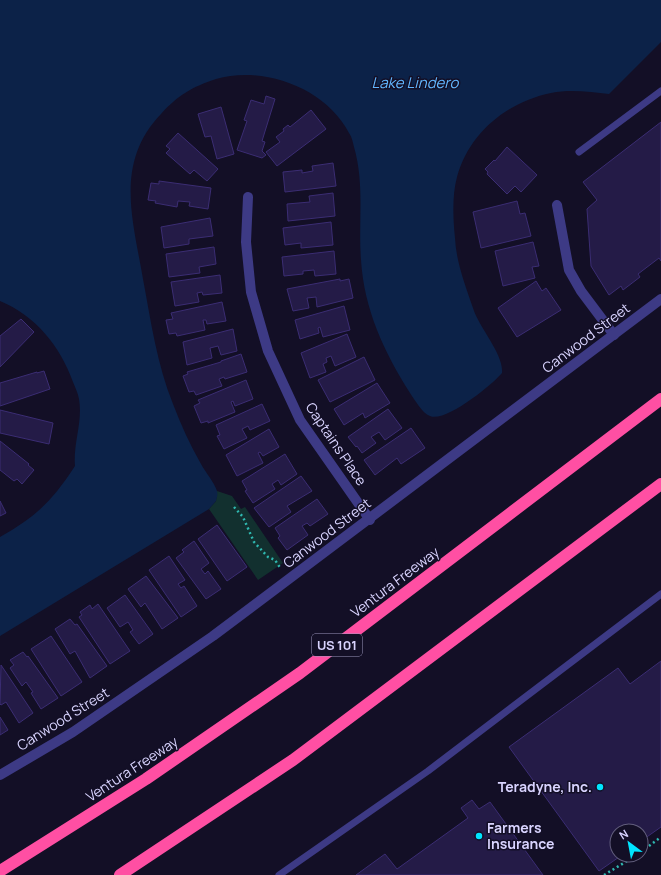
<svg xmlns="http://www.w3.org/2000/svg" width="661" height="875" viewBox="0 0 661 875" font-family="Manrope,sans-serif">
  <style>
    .green { fill: #12302f }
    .water { fill: #0c2248 }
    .building { fill: #241b47; stroke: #3b2d73 }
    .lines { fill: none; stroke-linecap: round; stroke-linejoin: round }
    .path { stroke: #2fb8b0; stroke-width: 2.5; stroke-dasharray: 2 3; stroke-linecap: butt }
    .service { stroke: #3d3a85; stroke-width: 7 }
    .minor { stroke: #3d3a85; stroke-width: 10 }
    .tertiary { stroke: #3d3a85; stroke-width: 10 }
    .motorway { stroke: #ff4fa3; stroke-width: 12 }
    .poi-dot { fill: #00e5ff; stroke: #130f26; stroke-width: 1.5 }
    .labels { text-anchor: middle; stroke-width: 3; stroke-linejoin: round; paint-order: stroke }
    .shield { fill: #130f26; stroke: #9e99be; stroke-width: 1 }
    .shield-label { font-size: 13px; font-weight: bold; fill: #d9d4ff }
    .street-label { font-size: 14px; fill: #d9d4ff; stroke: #130f26 }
    .poi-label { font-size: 14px; font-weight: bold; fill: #d9d4ff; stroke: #130f26; text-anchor: end }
    .water-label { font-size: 15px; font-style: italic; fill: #62b6ff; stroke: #130f26 }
  </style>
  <rect width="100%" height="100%" fill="#130f26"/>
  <polygon class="green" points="217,491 232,496 241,509 245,507 283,563 258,580 209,509 216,501"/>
  <path class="water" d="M0 0H661V42L609 94C591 92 570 89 551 93 507 102 469 133 457 177 452 195 453 219 455 238 456 261 465 285 473 308 479 328 504 354 502 373 492 385 445 423 430 416 422 413 415 400 410 393 384 352 364 309 361 260 358 222 365 185 354 147 353 143 352 137 349 133 326 88 263 65 216 79 192 87 178 95 161 114 114 163 133 220 143 279 151 322 157 364 173 404 181 425 190 445 201 464 206 473 214 482 217 491 218 496 217 496 216 501L209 509 0 636V537C37 516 52 501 75 466 73 443 83 422 79 399 78 393 75 387 73 382 60 346 36 316 0 301Z"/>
  <g class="building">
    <polygon points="266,96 275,99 262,141 265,142 262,151 266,155 262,158 237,150 247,121 244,120 251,100 264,104"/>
    <polygon points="221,107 234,154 217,159 211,136 205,137 198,114"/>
    <polygon points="311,110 326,129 277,166 266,152 280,142 276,137 284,131 283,129 288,125 290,127"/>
    <polygon points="661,122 661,261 659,258 638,274 640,277 623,290 621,286 609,295 591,266 587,209 597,200 583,182"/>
    <polygon points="178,133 218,169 207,181 194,170 190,174 166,153 170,149 166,146"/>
    <polygon points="507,147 537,175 521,192 515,186 507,194 487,174 488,172 485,169 494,160 495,161"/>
    <polygon points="333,163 336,186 285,192 283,172 302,170 302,173 313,171 312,166"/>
    <polygon points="159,181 211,188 208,209 189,206 190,202 178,201 177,207 155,203 156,201 148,200 151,183 159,184"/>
    <polygon points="333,193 335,216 288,221 287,204 310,202 309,196"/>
    <polygon points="517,201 520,214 525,213 531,236 481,248 473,212"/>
    <polygon points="210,218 213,236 189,239 189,244 164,248 161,227"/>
    <polygon points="331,222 333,245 301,248 301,243 285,245 283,228"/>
    <polygon points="533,242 539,266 532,267 535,278 503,286 495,251"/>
    <polygon points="214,247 216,264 199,267 200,273 169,277 166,254"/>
    <polygon points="334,251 336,274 315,276 314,270 303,271 303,274 284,276 282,257"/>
    <polygon points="220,275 222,293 203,295 202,292 197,293 199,302 175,306 171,282"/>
    <polygon points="340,279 340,281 349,279 353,298 317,307 316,297 307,298 309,308 293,311 287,289"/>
    <polygon points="536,281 542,291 546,288 561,310 517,337 498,308"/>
    <polygon points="222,302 226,321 207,324 206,320 203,320 205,330 177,336 176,333 169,334 166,320 173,319 171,313"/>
    <polygon points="344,306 350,330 323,337 320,327 318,328 319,333 300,339 295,320"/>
    <polygon points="21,319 34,332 0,367 0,336"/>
    <polygon points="233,329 237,351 221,355 218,346 210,348 212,358 187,365 183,342"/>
    <polygon points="347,334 356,357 335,366 331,356 326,358 327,362 323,364 326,372 310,378 301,353"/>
    <polygon points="241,354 247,372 225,379 224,377 219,379 222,386 196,395 194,391 189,392 183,376 188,374 187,372 221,362 221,361"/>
    <polygon points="364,357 375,380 330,402 318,380"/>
    <polygon points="44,371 50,389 0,406 0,383 37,372 37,373"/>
    <polygon points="246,380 253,399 235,406 233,401 231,402 235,412 208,423 208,421 201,423 194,406 200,403 198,400"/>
    <polygon points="377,383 390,403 365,418 363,413 344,425 334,409"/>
    <polygon points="262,404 270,421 250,430 248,426 242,429 247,438 224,449 217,436 220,435 216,425"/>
    <polygon points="388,409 402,428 385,440 379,432 371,437 376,443 362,453 357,446 356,447 348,437"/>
    <polygon points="0,410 53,423 49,444 0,433"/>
    <polygon points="411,428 425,448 401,464 397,458 375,475 364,460"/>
    <polygon points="269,429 279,447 263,456 260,452 258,453 263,463 237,476 226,455"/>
    <polygon points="0,441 29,464 28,465 34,470 22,484 17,479 14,481 0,470"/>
    <polygon points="285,454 297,474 281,485 278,480 272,484 275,489 253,503 245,491 247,490 242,481"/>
    <polygon points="301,476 312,491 287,506 291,512 269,527 254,508"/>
    <polygon points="317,499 328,514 310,526 307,523 302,526 308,535 287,550 278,538 280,536 275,528"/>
    <polygon points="0,501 6,513 0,516"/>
    <polygon points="217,525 247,567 227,581 198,539"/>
    <polygon points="194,541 209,563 201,569 205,574 208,571 221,589 206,599 176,558 184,552 182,550"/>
    <polygon points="169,556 185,580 178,584 181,588 184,586 197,606 181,617 149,570"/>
    <polygon points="146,576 178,618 162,629 145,603 141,607 128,589"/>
    <polygon points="125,595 153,634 139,644 130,632 133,630 128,622 120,627 107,608"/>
    <polygon points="98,604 130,651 110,664 79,617 82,615 80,612 90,605 92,609"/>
    <polygon points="70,619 75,625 77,624 107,666 90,678 75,651 70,654 55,629"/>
    <polygon points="51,636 82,682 61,696 31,649"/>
    <polygon points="23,652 27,657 28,656 58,698 41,709 31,693 33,692 26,682 22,686 10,668 14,665 10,660"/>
    <polygon points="661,661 661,827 641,841 641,831 617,831 617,855 622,855 599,871 509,747 618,668 630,684"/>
    <polygon points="1,665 33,713 19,723 6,702 1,705 0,704"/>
    <polygon points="0,717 8,730 0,735"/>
    <polygon points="472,800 479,809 490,802 543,875 356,875 385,854 397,869 468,818 461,808"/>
  </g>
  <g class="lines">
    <g class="path">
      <polyline points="234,507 243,517 254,542 268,557 275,560 281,569"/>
      <polyline points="641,852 661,837"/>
      <polyline points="604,875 637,855"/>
    </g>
    <g class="service">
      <polyline points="579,152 661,91"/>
      <polyline points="279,875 428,771 661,594"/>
    </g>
    <g class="minor">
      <polyline points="248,197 246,242 251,292 268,351 300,420 370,520"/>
      <polyline points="557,205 569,270 581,291 614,335"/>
    </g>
    <polyline class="tertiary" points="0,775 73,732 213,636 661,299"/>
    <g class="motorway">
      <polyline points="0,871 146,779 300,673 661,399"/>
      <polyline points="120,875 293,760 661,484"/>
    </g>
  </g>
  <g class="poi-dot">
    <circle cx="600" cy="787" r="4"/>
    <circle cx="479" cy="836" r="4"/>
  </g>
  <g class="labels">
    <rect class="shield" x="312" y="634" width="50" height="22" rx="3"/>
    <g class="shield-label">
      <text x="337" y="650">US 101</text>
    </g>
    <g class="street-label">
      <text transform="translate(586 338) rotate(-37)" y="5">Canwood Street</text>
      <text transform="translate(336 444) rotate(56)" y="5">Captains Place</text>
      <text transform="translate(327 533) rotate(-37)" y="5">Canwood Street</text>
      <text transform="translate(395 582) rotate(-37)" y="5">Ventura Freeway</text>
      <text transform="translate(63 719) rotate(-32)" y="5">Canwood Street</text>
      <text transform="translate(132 769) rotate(-33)" y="5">Ventura Freeway</text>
    </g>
    <g class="poi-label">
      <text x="592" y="792">Teradyne, Inc.</text>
      <text x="487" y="833" text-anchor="start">Farmers<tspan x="487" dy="16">Insurance</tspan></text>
    </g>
    <g class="water-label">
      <text x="415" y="88">Lake Lindero</text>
    </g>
  </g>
  <g transform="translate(629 843) rotate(328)"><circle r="19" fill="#130f26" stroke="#625e7d"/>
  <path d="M0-3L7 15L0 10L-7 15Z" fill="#00e5ff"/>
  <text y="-6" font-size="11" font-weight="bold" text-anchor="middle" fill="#d9d4ff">N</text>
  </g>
</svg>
